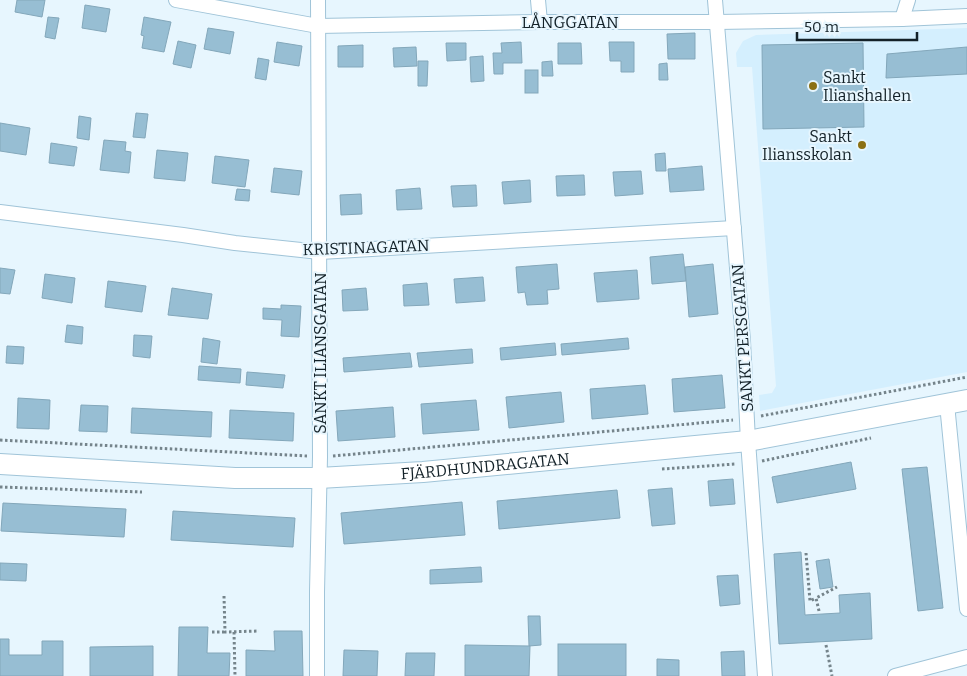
<svg xmlns="http://www.w3.org/2000/svg" width="967" height="676" viewBox="0 0 967 676" font-family="Bitter,serif">
  <style>
    .built { fill: #d4effe }
    .building { fill: #97bed3; stroke: #83a7ba }
    .lines { fill: none; stroke-linecap: round; stroke-linejoin: round }
    .minor-casing { stroke: #a0c4d8; stroke-width: 16 }
    .secondary-casing { stroke: #a0c4d8; stroke-width: 22 }
    .path { stroke: #75848b; stroke-width: 3; stroke-dasharray: 2.5 2.5; stroke-linecap: butt }
    .minor { stroke: #fff; stroke-width: 14 }
    .secondary { stroke: #fff; stroke-width: 20 }
    .poi-dot { fill: #8b7013; stroke: #e7f6fe; stroke-width: 2 }
    .labels { text-anchor: middle; stroke-width: 4; stroke-linejoin: round; paint-order: stroke }
    .street-label { font-size: 16px; fill: #132128; stroke: #e7f6fe }
    .poi-label { font-size: 16px; fill: #132128; stroke: #e7f6fe; text-anchor: start }
  </style>
  <rect width="100%" height="100%" fill="#e7f6fe"/>
  <polygon class="built" points="967,28 967,372 760,411 759,395 772,393 776,386 752,67 737,67 736,53 743,41 756,35"/>
  <g class="building">
    <polygon points="17,0 45,0 42,17 15,12"/>
    <polygon points="85,5 110,9 106,32 82,28"/>
    <polygon points="48,17 59,18 55,39 45,37"/>
    <polygon points="144,17 171,22 164,52 142,48 144,36 141,35"/>
    <polygon points="208,28 234,32 230,54 204,49"/>
    <polygon points="695,33 695,59 668,59 667,34"/>
    <polygon points="178,41 196,45 191,68 173,64"/>
    <polygon points="277,42 302,46 299,66 274,62"/>
    <polygon points="521,42 522,63 503,63 503,74 494,74 493,53 502,53 501,43"/>
    <polygon points="609,42 634,42 634,72 621,72 621,61 610,61"/>
    <polygon points="446,43 466,43 466,60 447,61"/>
    <polygon points="558,43 581,43 582,64 558,64"/>
    <polygon points="863,43 864,127 763,129 762,45"/>
    <polygon points="363,45 363,67 338,67 338,46"/>
    <polygon points="416,47 417,66 394,67 393,48"/>
    <polygon points="967,47 967,74 886,78 887,54"/>
    <polygon points="483,56 484,81 471,82 470,57"/>
    <polygon points="258,58 269,60 266,80 255,78"/>
    <polygon points="418,61 428,61 427,86 418,86"/>
    <polygon points="552,61 553,76 542,76 542,62"/>
    <polygon points="667,63 668,80 659,80 659,64"/>
    <rect x="525" y="70" width="13" height="23"/>
    <polygon points="136,113 148,114 145,138 133,137"/>
    <polygon points="79,116 91,118 89,140 77,138"/>
    <polygon points="0,123 30,128 26,155 0,151"/>
    <polygon points="104,140 126,142 125,151 131,152 129,173 100,170"/>
    <polygon points="51,143 77,147 74,166 49,163"/>
    <polygon points="157,150 188,153 185,181 154,178"/>
    <polygon points="665,153 666,171 656,171 655,154"/>
    <polygon points="215,156 249,160 245,187 212,183"/>
    <polygon points="702,166 704,190 670,192 668,169"/>
    <polygon points="274,168 302,171 299,195 271,192"/>
    <polygon points="641,171 643,194 615,196 613,172"/>
    <polygon points="584,175 585,195 557,196 556,176"/>
    <polygon points="530,180 531,202 504,204 502,182"/>
    <polygon points="476,185 477,206 453,207 451,186"/>
    <polygon points="420,188 422,209 397,210 396,190"/>
    <polygon points="237,189 250,190 249,201 235,200"/>
    <polygon points="361,194 362,214 341,215 340,195"/>
    <polygon points="683,254 686,281 652,284 650,257"/>
    <polygon points="557,264 559,289 547,290 548,304 527,305 525,292 518,293 516,267"/>
    <polygon points="713,264 718,314 689,317 685,267"/>
    <polygon points="0,268 15,270 10,294 0,293"/>
    <polygon points="637,270 639,299 597,302 594,273"/>
    <polygon points="45,274 75,278 72,303 42,298"/>
    <polygon points="483,277 485,301 456,303 454,279"/>
    <polygon points="108,281 146,286 142,312 105,307"/>
    <polygon points="427,283 429,305 404,306 403,285"/>
    <polygon points="172,288 212,294 208,319 168,315"/>
    <polygon points="366,288 368,310 343,311 342,290"/>
    <polygon points="281,305 301,306 299,337 281,336 282,320 263,319 263,308 281,309"/>
    <polygon points="67,325 83,327 82,344 65,342"/>
    <polygon points="134,335 152,336 150,358 133,356"/>
    <polygon points="203,338 220,341 217,364 201,362"/>
    <polygon points="628,338 629,349 562,355 561,344"/>
    <polygon points="555,343 556,355 501,360 500,348"/>
    <polygon points="7,346 24,347 23,364 6,363"/>
    <polygon points="472,349 473,363 419,367 417,353"/>
    <polygon points="410,353 412,367 344,372 343,358"/>
    <polygon points="199,366 241,369 240,383 198,380"/>
    <polygon points="247,372 285,375 283,388 246,385"/>
    <polygon points="722,375 725,408 674,412 672,379"/>
    <polygon points="645,385 648,414 592,419 590,389"/>
    <polygon points="561,392 564,422 509,428 506,397"/>
    <polygon points="18,398 50,400 49,429 17,428"/>
    <polygon points="476,400 479,430 423,434 421,404"/>
    <polygon points="81,405 108,406 107,432 79,431"/>
    <polygon points="393,407 395,437 338,441 336,411"/>
    <polygon points="132,408 212,412 211,437 131,433"/>
    <polygon points="230,410 294,413 293,441 229,438"/>
    <polygon points="851,462 856,489 777,503 772,477"/>
    <polygon points="927,467 943,608 918,611 902,469"/>
    <polygon points="733,479 735,504 710,506 708,481"/>
    <polygon points="672,488 675,524 652,526 648,490"/>
    <polygon points="617,490 620,518 499,529 497,501"/>
    <polygon points="462,502 465,535 344,544 341,513"/>
    <polygon points="3,503 126,509 124,537 1,531"/>
    <polygon points="173,511 295,518 293,547 171,540"/>
    <polygon points="801,552 805,615 840,613 839,595 870,593 872,639 779,644 774,554"/>
    <polygon points="829,559 833,587 820,589 816,561"/>
    <polygon points="0,563 27,564 26,581 0,580"/>
    <polygon points="481,567 482,582 430,584 430,570"/>
    <polygon points="738,575 740,604 720,606 717,576"/>
    <polygon points="528,616 540,616 541,645 529,646"/>
    <polygon points="179,627 208,627 207,653 230,653 229,676 178,676"/>
    <polygon points="274,631 302,631 303,676 246,676 246,650 275,651"/>
    <polygon points="0,639 9,639 9,655 42,655 42,641 63,641 63,676 0,676"/>
    <rect x="558" y="644" width="68" height="32"/>
    <polygon points="465,645 530,646 529,676 465,676"/>
    <polygon points="153,646 153,676 90,676 90,647"/>
    <polygon points="344,650 378,651 377,676 343,676"/>
    <polygon points="744,651 745,676 722,676 721,652"/>
    <polygon points="406,653 435,653 434,676 405,676"/>
    <polygon points="657,659 679,660 679,676 657,676"/>
  </g>
  <g class="lines">
    <defs>
      <g id="minor">
        <polyline points="176,0 318,26 540,22 717,22 902,19 967,16"/>
        <polyline points="538,0 540,22"/>
        <polyline points="715,0 743,341 748,441 765,676"/>
        <polyline points="902,19 908,0"/>
        <polyline points="0,212 183,235 235,243 320,252 734,228"/>
        <polyline points="947,404 967,609"/>
        <polyline points="317,676 317,592 320,457 318,0"/>
        <polyline points="895,676 967,657"/>
      </g>
      <g id="secondary">
        <path id="s1" d="M0 464 235 478H319L423 472 748 441 967 400"/>
      </g>
    </defs>
    <use href="#minor" class="minor-casing"/>
    <use href="#secondary" class="secondary-casing"/>
    <g class="path">
      <polyline points="761,416 967,377"/>
      <polyline points="0,440 307,456"/>
      <polyline points="333,456 733,420"/>
      <polyline points="762,461 871,438"/>
      <polyline points="662,469 736,464"/>
      <polyline points="0,487 142,492"/>
      <polyline points="806,553 810,601 816,598"/>
      <polyline points="224,596 225,632 259,631"/>
      <polyline points="819,611 816,598 837,587"/>
      <polyline points="212,632 225,632"/>
      <polyline points="234,632 235,676"/>
      <polyline points="826,645 832,676"/>
    </g>
    <use href="#minor" class="minor"/>
    <use href="#secondary" class="secondary"/>
  </g>
  <g class="poi-dot">
    <circle cx="813" cy="86" r="5"/>
    <circle cx="862" cy="145" r="5"/>
  </g>
  <g class="labels">
    <g class="street-label">
      <text x="570" y="28">LÅNGGATAN</text>
      <text transform="translate(366 247) rotate(-2)" y="6">KRISTINAGATAN</text>
      <text transform="translate(742 338) rotate(-94)" y="6">SANKT PERSGATAN</text>
      <text transform="translate(320 353) rotate(-90)" y="6">SANKT ILIANSGATAN</text>
      <text dy="6" stroke="none"><textPath href="#s1" startOffset="486">FJÄRDHUNDRAGATAN</textPath></text>
    </g>
    <g class="poi-label">
      <text x="823" y="83">Sankt<tspan x="823" dy="18">Ilianshallen</tspan></text>
      <text x="852" y="142" text-anchor="end">Sankt<tspan x="852" dy="18">Iliansskolan</tspan></text>
    </g>
  </g>
  <path d="M797 32v8h120v-8" fill="none" stroke="#132128" stroke-width="2.5"/>
  <text x="804" y="32" font-size="15" fill="#132128" stroke="#e7f6fe" stroke-width="4" paint-order="stroke">50 m</text>
</svg>
